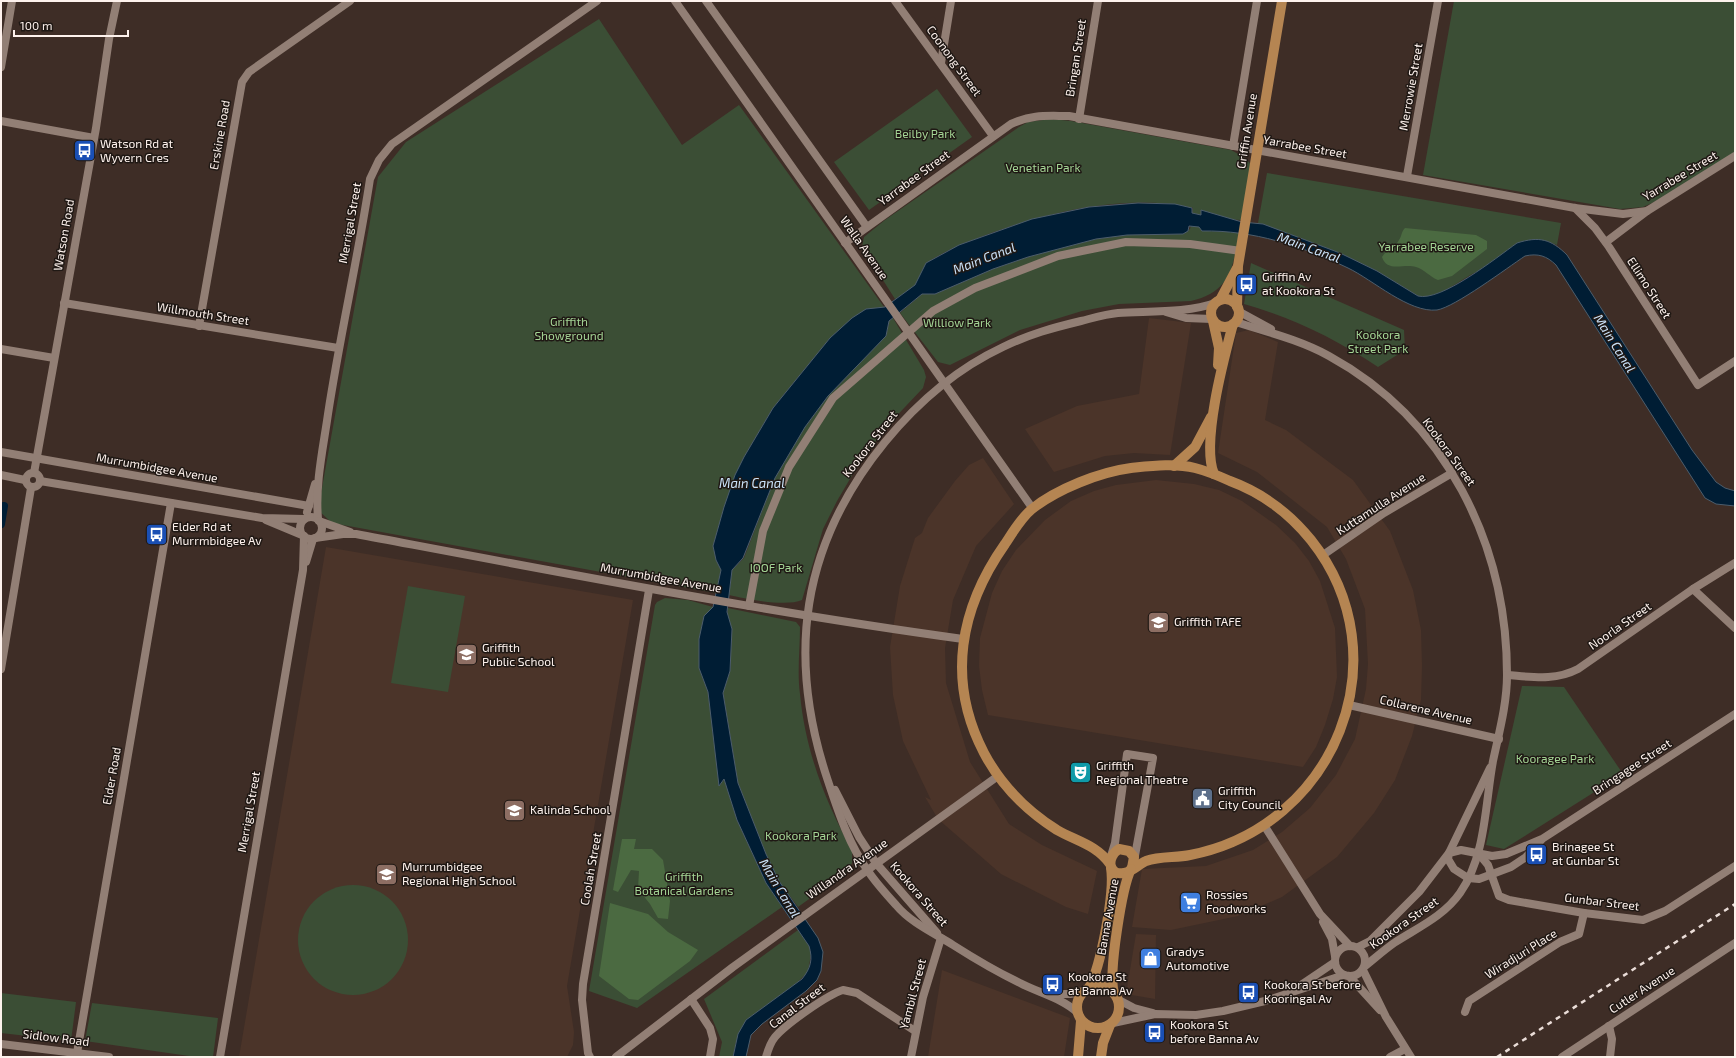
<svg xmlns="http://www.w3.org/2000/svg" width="1736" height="1058" viewBox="0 0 1736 1058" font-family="'Exo 2',sans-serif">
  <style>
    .built { fill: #4b3429 }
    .green { fill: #3b4e35 }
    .forest { fill: #4b6a41 }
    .water { fill: #001d34; stroke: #4c5d6c }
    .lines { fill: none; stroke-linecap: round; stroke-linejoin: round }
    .canal { stroke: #001d34; stroke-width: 8 }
    .minor { stroke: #927f75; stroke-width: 8 }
    .major { stroke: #b58552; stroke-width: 10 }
    .rail { stroke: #eaddd8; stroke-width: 2.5; stroke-dasharray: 5 5; stroke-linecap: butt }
    .labels { text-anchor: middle; stroke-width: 3; stroke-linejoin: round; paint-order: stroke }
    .street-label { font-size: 12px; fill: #fef2ed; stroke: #1f1814 }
    .park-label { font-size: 12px; fill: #a4d595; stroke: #1f1814 }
    .poi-label { font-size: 12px; fill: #fef2ed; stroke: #1f1814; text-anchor: start }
    .water-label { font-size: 13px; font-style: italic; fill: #cbe3fa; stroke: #1f1814 }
  </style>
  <rect width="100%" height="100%" fill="#3e2d26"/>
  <g class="built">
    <polygon points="1149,318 1191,323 1170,455 1134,453 1105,456 1054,472 1025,429 1077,406 1139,394"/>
    <polygon points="1249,330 1278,342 1265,420 1286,430 1353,480 1390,531 1413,590 1421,630 1422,666 1421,700 1412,736 1395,780 1374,813 1337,857 1282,897 1238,916 1171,930 1132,927 1142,869 1206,866 1253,850 1282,832 1310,808 1336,775 1355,739 1366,689 1368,664 1365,609 1346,559 1327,527 1257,472 1218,453 1236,333"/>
    <polygon points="983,458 1014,504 976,546 953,600 945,648 946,683 970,762 1009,824 1042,845 1097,871 1088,914 1066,907 1001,874 938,819 925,797 931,800 903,741 893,695 890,647 900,586 915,538 922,533 928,518 955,481 969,465"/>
    <polygon points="1156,480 1194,484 1219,490 1242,501 1276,525 1295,543 1309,561 1320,581 1335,628 1337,677 1333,699 1325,725 1316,747 1303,767 988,715 982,690 979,666 980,638 992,593 1002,571 1016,550 1045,520 1071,501 1094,491 1116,485"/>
    <polygon points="326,547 633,600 567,986 574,1032 573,1045 567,1057 239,1057"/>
    <polygon points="1136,934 1156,935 1155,999 1126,994"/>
    <polygon points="942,970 1070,1018 1064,1057 928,1057"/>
  </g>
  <g class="green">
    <polygon points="1454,1 1735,1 1735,152 1661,199 1643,207 1620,209 1423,175"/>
    <polygon points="599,19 682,145 739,105 884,307 877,308 830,338 773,408 744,457 716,560 721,570 716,593 332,523 318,510 378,177 406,142"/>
    <polygon points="937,89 972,137 869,210 834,162"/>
    <path d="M1051 119 1071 121 1231 150 1242 156 1251 164 1242 220 1220 219 1201 210V215L1192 213 1193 208C1128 193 1053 211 991 233 971 241 950 248 931 260 921 266 922 278 915 285 910 291 901 295 895 299L862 247 864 237 885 220 1019 127 1028 122Z"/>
    <polygon points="1267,173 1561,223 1557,245 1547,241 1472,274 1441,293 1424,298 1418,296 1377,271 1340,253 1258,223"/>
    <path d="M1191 225 1239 233C1233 268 1230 292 1191 301L1119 304 1082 311 1020 330 950 365 938 362 900 313 922 294H935L993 269 1028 257 1096 239 1127 235 1183 234 1190 229Z"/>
    <path d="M1251 263 1404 330 1405 350 1378 367C1336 339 1293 318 1244 304Z"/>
    <path d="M893 318 924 370 926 377 923 388 887 426 857 467 837 501 823 529 802 600C786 607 746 599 729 595L732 570 744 558 775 478 805 427 828 396 886 336 889 321Z"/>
    <polygon points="408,586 465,596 448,692 391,683"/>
    <polygon points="665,598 688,600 713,607 704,616 699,668 708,692 720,785 724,779 737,820 766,883 782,907 637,1008 589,991 655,605 657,602"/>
    <path d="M728 608 796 622 800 627C800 650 797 672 800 694 805 749 825 802 852 850V863L848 871 798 907 779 881 766 854 738 783 723 693 730 671 732 629 727 614Z"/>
    <polygon points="1522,686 1564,687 1623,774 1504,849 1486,845"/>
    <circle cx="353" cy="940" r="55"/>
    <polygon points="798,930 809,946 811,954 808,972 736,1042 733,1057 719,1057 722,1042 704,999"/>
    <polygon points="1,993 76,1002 71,1041 1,1033"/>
    <polygon points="92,1003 218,1018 213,1057 196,1057 85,1041"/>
  </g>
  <g class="forest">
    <path d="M1405 228 1476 235 1487 241V249L1452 276 1438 280C1430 277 1424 269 1416 267 1404 263 1387 273 1382 257 1386 250 1395 248 1399 240 1402 236 1401 232 1405 228Z"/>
    <polygon points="622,839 636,839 634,849 652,849 663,860 670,901 668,919 658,918 650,904 638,889 639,871 631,870 618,892 613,890"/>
    <polygon points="610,903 648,914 668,932 698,950 690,961 638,1000 629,999 599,976"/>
  </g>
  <path class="water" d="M1138 203 1175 204 1192 208V213L1201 215V210L1242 222 1263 224 1340 253 1377 271 1418 296C1441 302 1496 258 1517 243 1539 236 1551 239 1567 255L1692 450 1716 482 1725 488 1735 491V506L1716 504 1705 498 1556 265C1547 256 1538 253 1525 256 1507 268 1455 307 1437 310 1409 313 1373 280 1348 268 1302 246 1253 230 1202 231L1199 227 1189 226 1188 231 1183 234 1127 235 1096 239 1028 257 993 269 935 294H922L889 321 886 336 828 396 805 427 775 478 743 558 732 570 727 612 732 629 730 671 723 693 738 783 766 854 779 881 818 938 823 952 821 971 817 980 806 991 762 1024 751 1035 746 1057H733L738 1034 746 1020 802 979C811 968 813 959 809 946L766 883 737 820 724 779 719 786 708 692 699 668V639L704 616 713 607 721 570 716 560 713 546 724 507 735 475 744 457 773 408 830 338 852 318 866 309 885 307 915 285 926 263 959 245 1032 219 1089 207Z"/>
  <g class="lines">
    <polyline class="canal" points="1,524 4,506"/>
    <g class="minor">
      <polyline points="675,1 1033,509"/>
      <polyline points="706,1 867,227"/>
      <polyline points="895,1 993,136"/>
      <polyline points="941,63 951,1"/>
      <polyline points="1,67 12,1"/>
      <polyline points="1079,119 1098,1"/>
      <polyline points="1,121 94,138"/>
      <polyline points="1233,146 1257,1"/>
      <polyline points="1407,176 1438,1"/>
      <polyline points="1575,208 1595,228 1609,247 1698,385 1735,361"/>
      <polyline points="1606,242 1647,211"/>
      <path d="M845 243 1011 124C1033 114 1046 116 1069 116L1575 208 1623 214 1647 211 1735 156"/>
      <polyline points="64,303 338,348"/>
      <polyline points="1238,311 1271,329"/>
      <polyline points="1166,312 1186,318 1212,319"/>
      <path d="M1236 322C1267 332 1300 340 1329 356 1446 420 1507 544 1507 675 1507 704 1499 733 1493 761 1485 804 1486 856 1460 893 1444 916 1417 928 1394 943 1384 950 1374 959 1365 966"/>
      <polyline points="199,326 242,82 249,72 350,1"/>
      <polyline points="1,349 54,358"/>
      <polyline points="1,452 309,506"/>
      <circle cx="33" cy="480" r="7"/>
      <polyline points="34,473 96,128 109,39 117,1"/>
      <polyline points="1,475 25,480"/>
      <polyline points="40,481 262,518 304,519"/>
      <polyline points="307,512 315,484"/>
      <circle cx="311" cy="528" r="11"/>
      <path d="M318 519C315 484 323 449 328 414 340 335 358 258 370 179L379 160 392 144 597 1"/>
      <polyline points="266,520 302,535"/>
      <polyline points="319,521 350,532"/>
      <path d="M315 538 343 534H356C558 572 759 611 963 639"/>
      <polyline points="1323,555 1384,513 1452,473"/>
      <polyline points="306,562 313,539"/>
      <polyline points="1693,589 1735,628"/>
      <polyline points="749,606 763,531 789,467 833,398 933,311 975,288 1058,256 1126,242 1190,244 1241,251"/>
      <polyline points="1,669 31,488"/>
      <path d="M1507 675C1533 677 1555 681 1578 669L1693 589 1735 563"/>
      <polyline points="1349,705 1499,739"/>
      <polyline points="835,790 859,837 876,863 937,933"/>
      <polyline points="1264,825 1320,914 1350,946"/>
      <polyline points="1542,839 1526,857 1511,867 1479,879 1468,878 1454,869 1448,859 1449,853 1461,850 1492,856 1506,854 1542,839 1735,714"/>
      <polyline points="1479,854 1488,865 1499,896 1509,900 1584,913 1643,920 1665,911 1735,866"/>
      <polyline points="1111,856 1115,843 1127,754 1153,758 1134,861"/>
      <polyline points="1323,922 1332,939 1335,956"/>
      <circle cx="1350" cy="961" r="15"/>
      <polyline points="1358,947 1370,941 1419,892 1449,853 1490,768"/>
      <polyline points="1363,970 1386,1017 1411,1057"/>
      <polyline points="1349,976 1380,1010"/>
      <polyline points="1295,989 1335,962"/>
      <polyline points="1049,994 1070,994 1084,991"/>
      <polyline points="691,999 710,1028 713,1039 710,1057"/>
      <polyline points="1117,999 1134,1008 1153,1013"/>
      <polyline points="1465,1012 1469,1001 1560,942 1579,934 1584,913"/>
      <path d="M1078 1013C1062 998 1039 993 1020 983 997 972 975 959 953 945 934 933 911 923 896 905 886 894 876 883 868 871 849 845 838 811 828 781 786 656 801 545 885 442 918 402 956 369 1003 347 1030 334 1052 328 1081 321 1093 318 1106 314 1118 313 1147 311 1189 313 1215 303"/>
      <polyline points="1113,1023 1155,1014 1196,1015 1223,1011 1265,1001 1344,975"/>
      <polyline points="1609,1026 1612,1039 1610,1057"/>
      <polyline points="1,1044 109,1057"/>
      <polyline points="77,1053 171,503"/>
      <polyline points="220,1057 303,570 304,536"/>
      <polyline points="590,1057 588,1053 582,1000 583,984 649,590"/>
      <polyline points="616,1057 733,967 998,776"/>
      <path d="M766 1057C768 1050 770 1043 775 1037 786 1024 827 995 843 990L857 993 915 1031"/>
      <polyline points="911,1057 923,997 941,938"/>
      <polyline points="1390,1057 1405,1049"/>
      <polyline points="1562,1057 1735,943"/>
    </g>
    <g class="major">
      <circle cx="1225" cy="313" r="14"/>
      <polyline points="1220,300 1237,268"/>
      <polyline points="1237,307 1238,266 1282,1"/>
      <polyline points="1213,321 1219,348 1218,365"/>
      <polyline points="1174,466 1195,447 1211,417"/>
      <path d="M1214 474C1201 443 1224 358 1233 324"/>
      <path d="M1110 864C1097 845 1076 841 1057 830 1027 811 1001 785 984 753 946 680 960 608 1005 544 1013 532 1021 518 1032 509 1057 489 1100 472 1131 468 1151 466 1175 463 1195 468 1207 471 1219 476 1230 481 1263 493 1289 513 1311 540 1404 657 1335 827 1190 855 1176 858 1160 856 1146 861 1139 864 1132 872 1124 873 1108 876 1106 857 1119 849L1129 851 1134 857 1132 868"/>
      <circle cx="1098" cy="1007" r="21"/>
      <path d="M1089 988C1101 966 1115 892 1111 868"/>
      <path d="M1114 993C1108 974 1122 887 1131 869"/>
      <polyline points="1078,1057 1081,1021"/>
      <polyline points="1101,1057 1103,1043 1110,1025"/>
    </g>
    <polyline class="rail" points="1497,1057 1735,904"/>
  </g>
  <defs>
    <symbol id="bus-square" viewBox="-11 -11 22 22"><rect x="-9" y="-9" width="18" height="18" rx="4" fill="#1a4fb4" stroke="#1f1814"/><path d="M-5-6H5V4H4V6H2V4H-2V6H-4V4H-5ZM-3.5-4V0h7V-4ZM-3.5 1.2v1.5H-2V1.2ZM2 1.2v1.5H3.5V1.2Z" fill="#fff"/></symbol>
    <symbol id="university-square" viewBox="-11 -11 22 22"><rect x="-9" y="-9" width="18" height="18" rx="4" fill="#8d6e63" stroke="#1f1814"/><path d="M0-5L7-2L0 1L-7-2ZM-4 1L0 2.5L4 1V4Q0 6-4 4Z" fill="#fff"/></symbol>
    <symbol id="school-square" viewBox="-11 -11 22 22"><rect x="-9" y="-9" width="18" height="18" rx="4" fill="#8d6e63" stroke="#1f1814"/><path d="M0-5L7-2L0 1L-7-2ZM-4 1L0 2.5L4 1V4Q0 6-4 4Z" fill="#fff"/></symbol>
    <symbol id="theatre-square" viewBox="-11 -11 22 22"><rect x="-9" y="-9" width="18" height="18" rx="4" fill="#0f9aa8" stroke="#1f1814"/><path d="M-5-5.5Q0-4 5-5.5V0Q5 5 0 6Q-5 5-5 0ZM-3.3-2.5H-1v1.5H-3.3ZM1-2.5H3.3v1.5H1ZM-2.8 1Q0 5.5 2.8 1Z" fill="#fff"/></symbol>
    <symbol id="civic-square" viewBox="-11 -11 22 22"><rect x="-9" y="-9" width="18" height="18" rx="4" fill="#5c6f8a" stroke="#1f1814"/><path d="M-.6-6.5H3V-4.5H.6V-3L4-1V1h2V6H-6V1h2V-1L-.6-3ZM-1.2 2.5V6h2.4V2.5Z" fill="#fff"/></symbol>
    <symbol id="supermarket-square" viewBox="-11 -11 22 22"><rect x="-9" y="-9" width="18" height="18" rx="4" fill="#3f7fe0" stroke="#1f1814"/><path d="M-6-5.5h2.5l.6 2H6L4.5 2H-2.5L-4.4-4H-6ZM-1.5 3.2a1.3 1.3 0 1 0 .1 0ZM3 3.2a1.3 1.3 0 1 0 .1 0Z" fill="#fff"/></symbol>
    <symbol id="shop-square" viewBox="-11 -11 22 22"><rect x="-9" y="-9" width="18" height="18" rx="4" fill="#3f7fe0" stroke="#1f1814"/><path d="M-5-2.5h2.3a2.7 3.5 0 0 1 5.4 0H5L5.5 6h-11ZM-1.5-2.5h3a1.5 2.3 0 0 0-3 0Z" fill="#fff"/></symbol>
  </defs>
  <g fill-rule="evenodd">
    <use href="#bus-square" x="72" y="138" width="25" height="25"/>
    <use href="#bus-square" x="1234" y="272" width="25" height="25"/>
    <use href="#bus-square" x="144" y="522" width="25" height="25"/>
    <use href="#university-square" x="1146" y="610" width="25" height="25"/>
    <use href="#school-square" x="454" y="642" width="25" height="25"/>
    <use href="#theatre-square" x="1068" y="760" width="25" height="25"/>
    <use href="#civic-square" x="1190" y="786" width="25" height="25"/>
    <use href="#school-square" x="502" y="798" width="25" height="25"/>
    <use href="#bus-square" x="1524" y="842" width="25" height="25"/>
    <use href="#school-square" x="374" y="862" width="25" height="25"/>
    <use href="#supermarket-square" x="1178" y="890" width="25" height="25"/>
    <use href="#shop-square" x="1138" y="946" width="25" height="25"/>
    <use href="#bus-square" x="1040" y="972" width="25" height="25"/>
    <use href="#bus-square" x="1236" y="980" width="25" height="25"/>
    <use href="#bus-square" x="1142" y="1020" width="25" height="25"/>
  </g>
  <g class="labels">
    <g class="street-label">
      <text transform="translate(1076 58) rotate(-81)" y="4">Bringan Street</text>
      <text transform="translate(954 61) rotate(54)" y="4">Coonong Street</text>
      <text transform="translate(1411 87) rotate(-80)" y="4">Merrowie Street</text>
      <text transform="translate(1247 131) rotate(-81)" y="4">Griffin Avenue</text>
      <text transform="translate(220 135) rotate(-80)" y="4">Erskine Road</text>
      <text transform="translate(1305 147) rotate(10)" y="4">Yarrabee Street</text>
      <text transform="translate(1680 176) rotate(-31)" y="4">Yarrabee Street</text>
      <text transform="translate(914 178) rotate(-36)" y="4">Yarrabee Street</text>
      <text transform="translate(350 223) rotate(-80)" y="4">Merrigal Street</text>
      <text transform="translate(64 235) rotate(-80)" y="4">Watson Road</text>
      <text transform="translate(864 248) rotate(55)" y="4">Walla Avenue</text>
      <text transform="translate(1649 288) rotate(57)" y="4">Ellimo Street</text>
      <text transform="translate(203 314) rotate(9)" y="4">Willmouth Street</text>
      <text transform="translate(870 444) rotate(-52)" y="4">Kookora Street</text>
      <text transform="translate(1449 452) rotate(54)" y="4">Kookora Street</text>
      <text transform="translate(157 468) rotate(10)" y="4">Murrumbidgee Avenue</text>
      <text transform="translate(1381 504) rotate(-33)" y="4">Kuttamulla Avenue</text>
      <text transform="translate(661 578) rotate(10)" y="4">Murrumbidgee Avenue</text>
      <text transform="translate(1620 626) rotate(-35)" y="4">Noorla Street</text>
      <text transform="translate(1426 710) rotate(13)" y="4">Collarene Avenue</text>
      <text transform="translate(1632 767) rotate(-33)" y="4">Bringagee Street</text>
      <text transform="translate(112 776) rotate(-80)" y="4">Elder Road</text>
      <text transform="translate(249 812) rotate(-80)" y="4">Merrigal Street</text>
      <text transform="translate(591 869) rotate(-80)" y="4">Coolah Street</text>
      <text transform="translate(847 869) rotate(-35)" y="4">Willandra Avenue</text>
      <text transform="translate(919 894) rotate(49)" y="4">Kookora Street</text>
      <text transform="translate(1602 902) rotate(7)" y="4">Gunbar Street</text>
      <text transform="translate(1108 917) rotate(-80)" y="4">Banna Avenue</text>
      <text transform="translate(1404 923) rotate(-35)" y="4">Kookora Street</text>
      <text transform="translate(1521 954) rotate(-32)" y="4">Wiradjuri Place</text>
      <text transform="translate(1642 990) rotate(-33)" y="4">Cutler Avenue</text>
      <text transform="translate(913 994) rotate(-75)" y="4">Yambil Street</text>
      <text transform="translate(797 1006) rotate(-37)" y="4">Canal Street</text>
      <text transform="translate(56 1038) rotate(7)" y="4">Sidlow Road</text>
    </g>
    <g class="park-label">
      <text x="925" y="138">Beilby Park</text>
      <text x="1043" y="172">Venetian Park</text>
      <text x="1426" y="251">Yarrabee Reserve</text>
      <text x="569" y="326">Griffith<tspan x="569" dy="14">Showground</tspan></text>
      <text x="957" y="327">Williow Park</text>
      <text x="1378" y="339">Kookora<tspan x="1378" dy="14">Street Park</tspan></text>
      <text x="776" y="572">IOOF Park</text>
      <text x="1555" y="763">Kooragee Park</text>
      <text x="801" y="840">Kookora Park</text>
      <text x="684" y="881">Griffith<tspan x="684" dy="14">Botanical Gardens</tspan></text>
    </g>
    <g class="poi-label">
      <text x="100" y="148">Watson Rd at<tspan x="100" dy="14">Wyvern Cres</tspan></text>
      <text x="1262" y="281">Griffin Av<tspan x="1262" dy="14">at Kookora St</tspan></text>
      <text x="172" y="531">Elder Rd at<tspan x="172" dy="14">Murrmbidgee Av</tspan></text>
      <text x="1174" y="626">Griffith TAFE</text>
      <text x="482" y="652">Griffith<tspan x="482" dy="14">Public School</tspan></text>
      <text x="1096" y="770">Griffith<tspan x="1096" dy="14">Regional Theatre</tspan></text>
      <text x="1218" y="795">Griffith<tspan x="1218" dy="14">City Council</tspan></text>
      <text x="530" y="814">Kalinda School</text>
      <text x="1552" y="851">Brinagee St<tspan x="1552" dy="14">at Gunbar St</tspan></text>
      <text x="402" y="871">Murrumbidgee<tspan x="402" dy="14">Regional High School</tspan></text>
      <text x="1206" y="899">Rossies<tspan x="1206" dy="14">Foodworks</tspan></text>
      <text x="1166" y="956">Gradys<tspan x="1166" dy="14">Automotive</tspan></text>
      <text x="1068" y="981">Kookora St<tspan x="1068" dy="14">at Banna Av</tspan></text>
      <text x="1264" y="989">Kookora St before<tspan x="1264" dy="14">Kooringal Av</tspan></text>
      <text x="1170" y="1029">Kookora St<tspan x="1170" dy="14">before Banna Av</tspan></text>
    </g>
    <g class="water-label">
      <text transform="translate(1309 247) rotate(20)" y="5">Main Canal</text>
      <text transform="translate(984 258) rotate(-21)" y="5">Main Canal</text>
      <text transform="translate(1615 343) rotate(58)" y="5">Main Canal</text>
      <text x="752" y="488">Main Canal</text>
      <text transform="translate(780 888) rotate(59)" y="5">Main Canal</text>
    </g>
  </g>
  <rect width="1736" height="1058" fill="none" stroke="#fef2ed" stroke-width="4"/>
  <path d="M14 30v6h114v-6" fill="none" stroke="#fef2ed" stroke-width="2"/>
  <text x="20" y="30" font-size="12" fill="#fef2ed" stroke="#1f1814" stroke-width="3" paint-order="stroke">100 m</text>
</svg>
